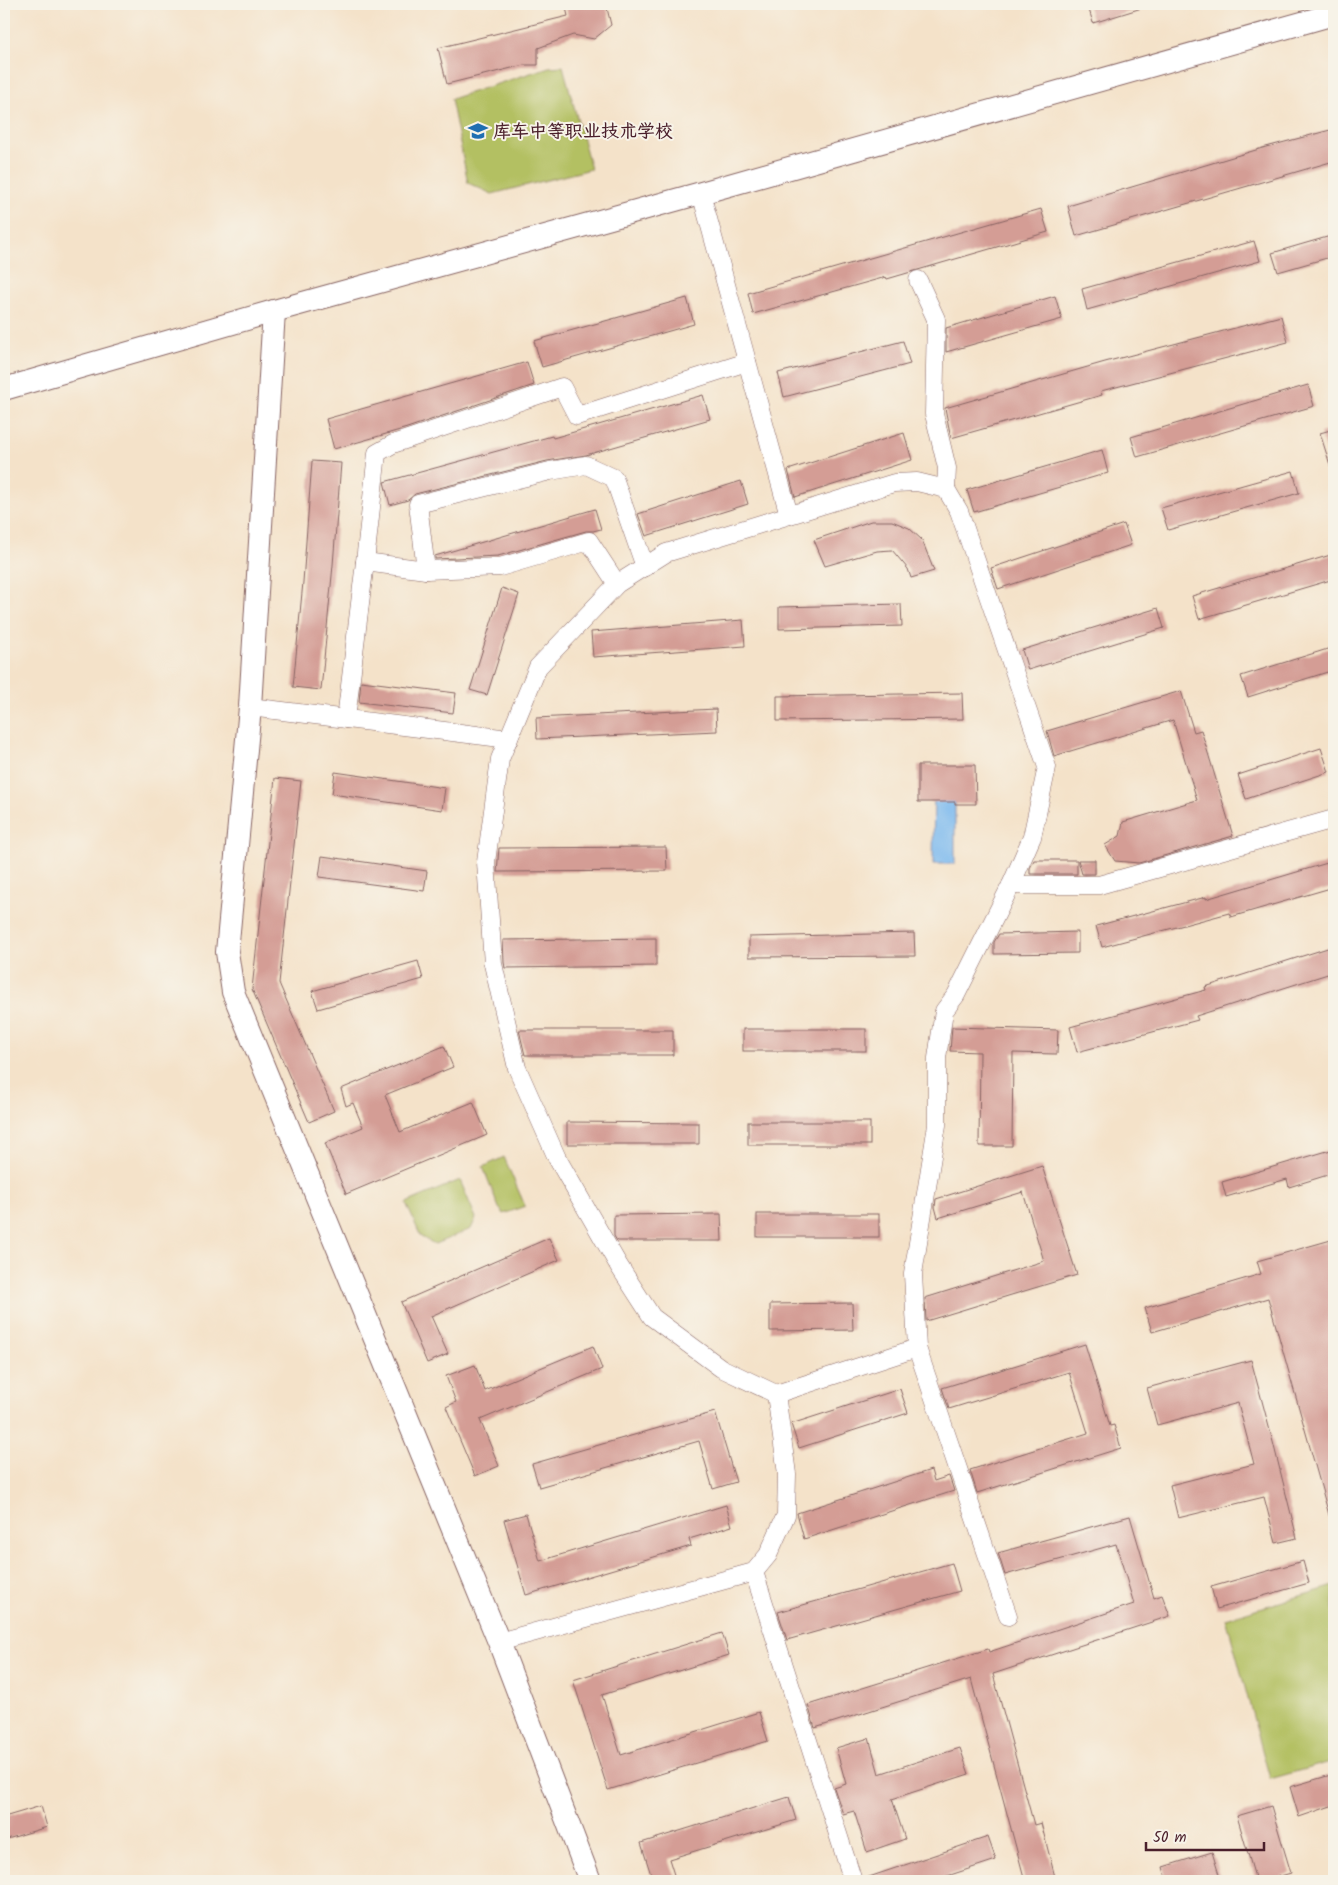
<svg xmlns="http://www.w3.org/2000/svg" width="1338" height="1885" viewBox="0 0 1338 1885" font-family="Kalam,'LXGW WenKai TC',sans-serif">
  <style>
    .green { fill: #b3c062; stroke: #7e7046 }
    .water { fill: #7cb9ef; stroke: #636c8d }
    .building { fill: #d49d95 }
    .lines { fill: none; stroke-linecap: round; stroke-linejoin: round }
    .minor-casing { stroke: #866362; stroke-width: 19 }
    .tertiary-casing { stroke: #866362; stroke-width: 24 }
    .minor { stroke: #fff; stroke-width: 18 }
    .tertiary { stroke: #fff; stroke-width: 22 }
    .labels { text-anchor: middle; stroke-width: 4; stroke-linejoin: round; paint-order: stroke }
    .poi-label { font-size: 18px; font-weight: bold; fill: #4a1f2b; stroke: #f7f3e8; text-anchor: start }
  </style>
  <rect width="100%" height="100%" fill="#f7f3e8"/>
  <filter id="ink" filterUnits="userSpaceOnUse"><feTurbulence type="fractalNoise" baseFrequency=".02" numOctaves="2"/><feDisplacementMap in="SourceGraphic" scale="10" xChannelSelector="R" yChannelSelector="G"/><feConvolveMatrix kernelMatrix="1 2 1 2 8 2 1 2 1" color-interpolation-filters="sRGB"/></filter>
  <filter id="wash" filterUnits="userSpaceOnUse"><feTurbulence type="fractalNoise" baseFrequency=".0096" numOctaves="4" result="noise"/><feDisplacementMap in="SourceGraphic" scale="20" xChannelSelector="R" yChannelSelector="G"/><feGaussianBlur stdDeviation="1.12" result="paint"/><feColorMatrix in="noise" values="0 0 0 0 0 0 0 0 0 0 0 0 0 0 0 0 0 1.4 0 .05"/><feComposite in="paint" operator="in"/></filter>
  <g filter="url(#wash)">
    <rect width="100%" height="100%" fill="#f4e2c9"/>
    <g class="green">
      <polygon points="563,66 591,169 492,194 468,183 451,99 549,67"/>
      <polygon points="504,1157 525,1206 504,1214 499,1208 483,1167"/>
      <polygon points="460,1180 476,1218 471,1229 435,1244 421,1237 406,1203"/>
      <polygon points="1334,1586 1334,1761 1270,1779 1226,1618"/>
    </g>
    <polygon class="water" points="934,783 955,783 955,864 933,864"/>
    <g id="blocks">
      <g class="building">
        <polygon points="565,4 606,4 611,25 594,39 573,35 538,48 538,65 524,65 447,84 438,48 568,16"/>
        <polygon points="1097,4 1145,4 1145,7 1093,23 1088,6"/>
        <polygon points="1334,129 1334,161 1076,236 1068,206 1266,147"/>
        <polygon points="1041,209 1048,232 887,279 886,277 753,314 748,293"/>
        <polygon points="1334,235 1334,256 1278,272 1272,253"/>
        <polygon points="1254,241 1260,261 1087,310 1082,289"/>
        <polygon points="1055,296 1062,319 946,352 946,328"/>
        <polygon points="687,298 694,324 542,367 534,341"/>
        <polygon points="1281,316 1288,342 1101,391 1102,395 951,438 945,408 1105,362"/>
        <polygon points="903,341 910,364 784,397 778,373"/>
        <polygon points="527,362 534,385 407,428 334,449 326,419"/>
        <polygon points="1308,385 1314,406 1137,457 1131,437"/>
        <polygon points="703,395 710,419 586,455 547,461 415,494 408,500 390,505 384,482 552,436 553,438"/>
        <polygon points="1334,429 1334,468 1331,468 1320,433"/>
        <polygon points="904,433 912,460 795,497 788,470"/>
        <polygon points="1102,450 1108,473 974,512 967,490"/>
        <polygon points="312,461 341,463 333,565 321,690 293,687 303,582"/>
        <polygon points="1293,471 1299,493 1168,530 1161,508"/>
        <polygon points="741,481 748,504 646,536 638,514"/>
        <polygon points="595,509 601,529 593,531 586,531 498,556 435,559 435,556"/>
        <polygon points="871,521 892,521 909,528 922,540 934,571 911,578 908,569 892,550 877,551 825,566 814,540"/>
        <polygon points="1124,524 1131,545 998,589 991,568"/>
        <polygon points="1334,554 1334,579 1199,619 1192,596"/>
        <polygon points="502,588 519,594 487,695 470,690"/>
        <polygon points="901,604 902,626 779,629 779,607"/>
        <polygon points="1158,608 1164,628 1028,670 1022,650"/>
        <polygon points="743,620 745,646 593,657 591,632"/>
        <polygon points="1334,647 1334,670 1248,697 1241,676"/>
        <polygon points="361,681 456,693 453,713 359,702"/>
        <polygon points="1181,691 1194,732 1201,730 1233,836 1139,863 1115,861 1105,845 1120,836 1123,822 1197,800 1173,720 1054,756 1047,731"/>
        <polygon points="962,693 963,719 777,721 777,696"/>
        <polygon points="716,709 717,731 537,739 536,718"/>
        <polygon points="1321,748 1329,772 1246,799 1238,775"/>
        <polygon points="918,765 975,765 976,804 955,804 955,802 918,802"/>
        <polygon points="335,772 445,788 442,810 332,794"/>
        <polygon points="275,778 301,781 279,983 334,1111 309,1122 252,989"/>
        <polygon points="666,847 667,871 497,872 499,848"/>
        <polygon points="322,856 427,871 424,891 319,877"/>
        <polygon points="1034,860 1077,860 1077,874 1030,874 1030,868"/>
        <polygon points="1078,860 1095,860 1095,874 1082,874"/>
        <polygon points="1334,861 1334,887 1231,917 1229,913 1102,947 1096,926 1206,897 1206,899"/>
        <polygon points="1078,932 1078,953 994,954 994,942 999,934"/>
        <polygon points="914,933 915,956 749,957 749,937"/>
        <polygon points="656,938 656,966 505,968 504,962 503,940"/>
        <polygon points="1334,946 1334,972 1196,1016 1198,1020 1077,1052 1070,1027 1206,990 1205,987"/>
        <polygon points="418,961 423,979 318,1009 312,991"/>
        <polygon points="952,1027 1058,1030 1057,1054 1013,1053 1012,1146 979,1146 980,1052 950,1051"/>
        <rect x="743" y="1029" width="123" height="22"/>
        <polygon points="519,1030 673,1030 673,1055 525,1055"/>
        <polygon points="444,1046 453,1067 385,1095 400,1132 473,1102 487,1135 346,1194 325,1143 363,1127 353,1103 346,1106 341,1089"/>
        <polygon points="567,1122 699,1123 699,1144 567,1144"/>
        <rect x="748" y="1122" width="122" height="23"/>
        <polygon points="1334,1149 1334,1173 1289,1187 1287,1179 1226,1197 1222,1182"/>
        <polygon points="1042,1166 1077,1275 926,1321 925,1298 1044,1261 1023,1192 938,1218 935,1207 936,1199"/>
        <polygon points="721,1214 722,1241 617,1241 614,1236 614,1215"/>
        <rect x="757" y="1214" width="122" height="23"/>
        <polygon points="549,1238 559,1260 431,1316 448,1354 427,1363 401,1302"/>
        <polygon points="1331,1240 1334,1252 1334,1521 1331,1522 1268,1298 1152,1332 1145,1308 1261,1274 1257,1261"/>
        <polygon points="852,1303 853,1330 770,1331 770,1304"/>
        <polygon points="1085,1344 1110,1426 1114,1425 1121,1448 977,1493 970,1470 1088,1433 1069,1372 949,1409 942,1388"/>
        <polygon points="593,1346 602,1369 480,1420 499,1466 475,1476 446,1407 456,1402 446,1376 475,1365 485,1391"/>
        <polygon points="1251,1360 1273,1442 1297,1538 1276,1543 1264,1497 1178,1518 1170,1485 1254,1464 1238,1403 1157,1425 1147,1388"/>
        <polygon points="900,1389 908,1413 799,1448 791,1424"/>
        <polygon points="715,1412 736,1482 713,1489 699,1441 539,1487 532,1464"/>
        <polygon points="931,1470 934,1481 949,1476 954,1491 804,1539 797,1513"/>
        <polygon points="726,1505 732,1526 689,1539 691,1546 526,1595 504,1520 526,1514 540,1561"/>
        <polygon points="1130,1516 1154,1598 1162,1595 1170,1616 993,1674 1034,1825 1041,1823 1056,1881 1025,1881 971,1679 815,1728 808,1705 988,1649 989,1652 1134,1604 1116,1544 1005,1575 998,1553"/>
        <polygon points="1303,1561 1309,1583 1217,1609 1211,1587"/>
        <polygon points="952,1563 960,1591 787,1640 778,1612"/>
        <polygon points="722,1633 729,1655 602,1695 621,1755 759,1712 768,1741 608,1790 573,1680"/>
        <polygon points="869,1738 879,1774 960,1748 969,1774 892,1799 905,1839 867,1852 854,1811 843,1814 834,1788 846,1784 836,1748"/>
        <polygon points="1334,1774 1334,1805 1299,1817 1290,1787"/>
        <polygon points="789,1797 796,1820 669,1859 676,1881 653,1881 641,1843"/>
        <polygon points="41,1806 47,1827 4,1840 4,1817"/>
        <polygon points="1271,1806 1291,1873 1263,1881 1256,1881 1237,1816"/>
        <polygon points="988,1837 996,1860 932,1881 864,1881 863,1879"/>
        <polygon points="1212,1852 1221,1881 1167,1881 1163,1867"/>
      </g>
    </g>
  </g>
  <g filter="url(#ink)">
    <use href="#blocks" fill-opacity="0" stroke="#866362" stroke-width="1"/>
    <g class="lines">
      <defs>
        <g id="minor">
          <polyline points="701,193 789,515"/>
          <polyline points="918,280 936,319 934,414 947,468 946,489"/>
          <polyline points="365,562 426,570 418,504 550,471 586,465 614,478 645,567"/>
          <polyline points="426,570 500,567 589,541 617,584"/>
          <polyline points="250,707 509,739"/>
          <polyline points="346,719 365,562 377,453 393,444 562,387 577,416 747,362"/>
          <polyline points="1011,885 1099,885 1334,819"/>
          <polyline points="776,1394 721,1368 652,1317 619,1266 557,1158 517,1068 493,964 486,862 500,759 538,667 617,584 666,553 894,483 917,482 946,489 959,511 1047,767 1032,837 1011,885 956,995 944,1011 937,1058 937,1125 913,1274 917,1348"/>
          <polyline points="754,1572 853,1881"/>
          <polyline points="499,1642 754,1572 768,1555 786,1515 787,1474 776,1394 917,1348 1008,1616"/>
        </g>
        <g id="tertiary">
          <polyline points="274,311 250,707 227,952 233,992 499,1642 590,1881"/>
          <polyline points="4,389 274,311 701,193 1334,14"/>
        </g>
      </defs>
      <use href="#minor" class="minor-casing"/>
      <use href="#tertiary" class="tertiary-casing"/>
      <use href="#minor" class="minor"/>
      <use href="#tertiary" class="tertiary"/>
    </g>
  </g>
  <defs>
    <symbol id="school-bare" viewBox="-9 -9 18 18"><path d="M0-5L7-2L0 1L-7-2ZM-4 1L0 2.5L4 1V4Q0 6-4 4Z" fill="#1f6fb2" stroke="#f7f3e8" stroke-width="2.5" paint-order="stroke"/></symbol>
  </defs>
  <g fill-rule="evenodd">
    <use href="#school-bare" x="464" y="117" width="28" height="28"/>
  </g>
  <g class="labels">
    <g class="poi-label">
      <text x="493" y="137">库车中等职业技术学校</text>
    </g>
  </g>
  <rect width="1338" height="1885" fill="none" stroke="#f7f3e8" stroke-width="20"/>
  <path d="M1146 1842v8h118v-8" fill="none" stroke="#4a1f2b" stroke-width="2.5"/>
  <text x="1153" y="1842" font-size="15" fill="#4a1f2b" stroke="#f7f3e8" stroke-width="4" paint-order="stroke">50 m</text>
</svg>
